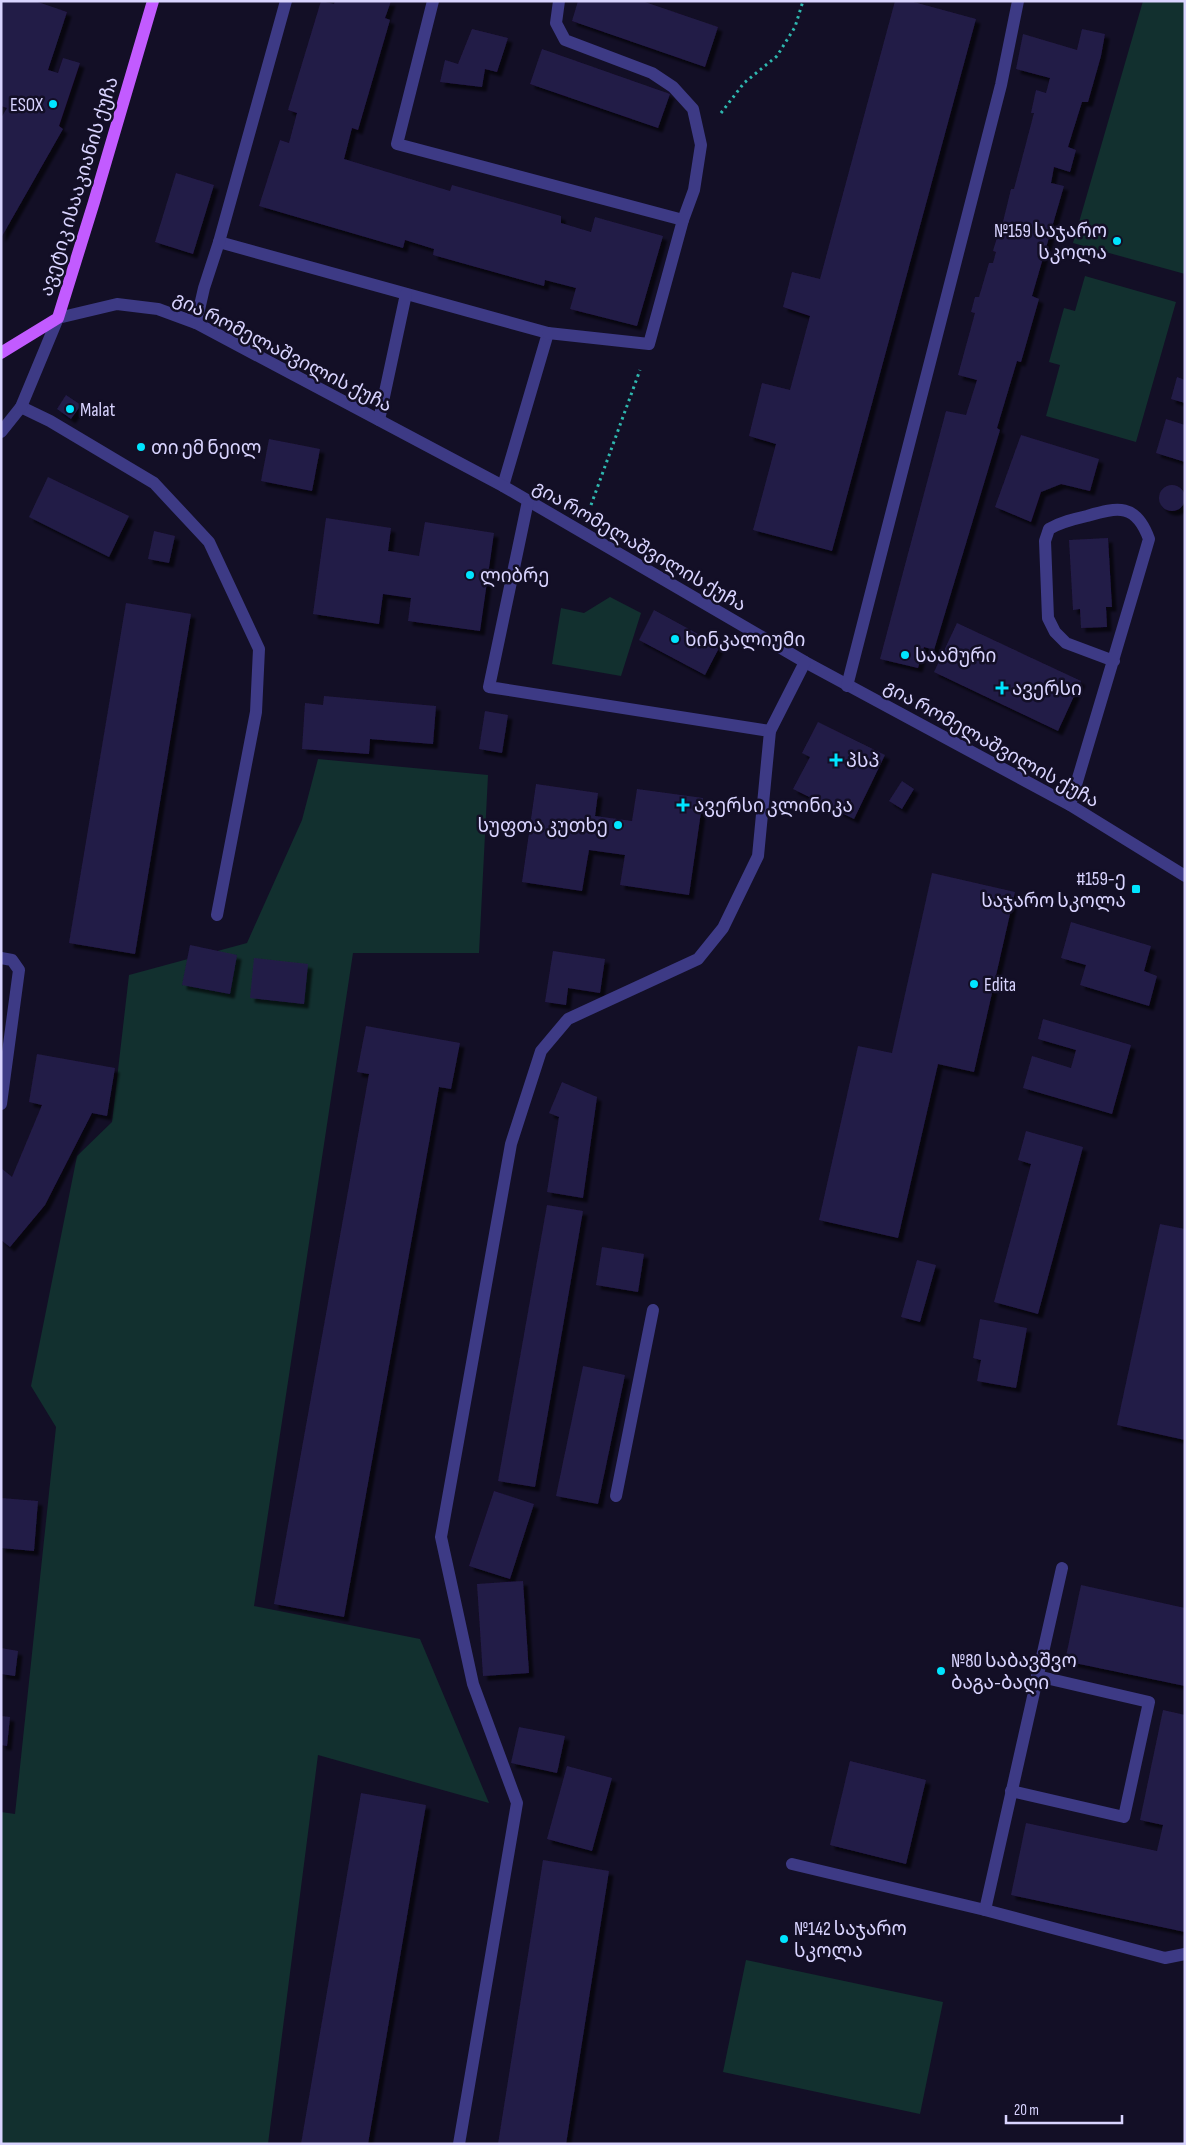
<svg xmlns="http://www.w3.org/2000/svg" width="1186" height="2145" viewBox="0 0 1186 2145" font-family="'Sofia Sans Condensed','Noto Sans Georgian',sans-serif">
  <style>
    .green { fill: #12302f }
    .building { fill: #241b47; filter: url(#shadow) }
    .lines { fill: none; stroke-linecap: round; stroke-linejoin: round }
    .path { stroke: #2fb8b0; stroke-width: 3; stroke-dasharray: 2.5 4; stroke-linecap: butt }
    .minor { stroke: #3d3a85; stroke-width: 12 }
    .major { stroke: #c25bff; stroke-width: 12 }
    .poi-dot { fill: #00e5ff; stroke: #130f26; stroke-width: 2 }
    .labels { text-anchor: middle; stroke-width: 5; stroke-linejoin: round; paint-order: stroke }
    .poi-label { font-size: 19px; fill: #d9d4ff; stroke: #130f26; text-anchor: start }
    .street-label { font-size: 19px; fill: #d9d4ff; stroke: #130f26 }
  </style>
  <defs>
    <filter id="shadow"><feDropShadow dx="4.5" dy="4.5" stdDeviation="1" flood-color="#0009"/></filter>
  </defs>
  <rect width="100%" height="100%" fill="#130f26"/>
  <g class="green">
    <polygon points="1143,1 1185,1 1185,274 1073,243"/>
    <polygon points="1085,276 1176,302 1136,442 1046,416 1060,365 1049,362 1064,308 1075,311"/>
    <polygon points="610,597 641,613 621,676 552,664 561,608 584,613"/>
    <polygon points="318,759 488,775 479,953 353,953 254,1606 420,1639 489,1803 318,1755 268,2144 1,2144 1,1812 15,1814 56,1427 31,1386 77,1156 112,1122 129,975 247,943 302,820"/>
    <polygon points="746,1960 943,2002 920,2114 723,2072"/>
  </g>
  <g class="building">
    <polygon points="1,1 35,1 67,12 48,70 58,73 63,58 80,63 59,126 63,129 1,238 1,118 7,108 1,106"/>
    <polygon points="321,1 334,4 335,1 391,1 385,18 390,20 358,130 352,128 344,159 450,191 452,185 561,216 561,223 591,232 595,217 663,236 637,326 570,309 576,288 545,280 544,286 433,255 434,249 405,240 403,248 259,206 280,140 289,143 297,113 288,110"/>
    <polygon points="578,1 642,1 718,27 705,67 572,21"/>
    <polygon points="895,1 910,1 976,19 832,551 753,530 776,444 749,436 762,383 790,390 810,316 783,307 792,272 820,279"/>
    <polygon points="472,29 508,38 497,72 485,69 482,87 440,82 445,60 458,64"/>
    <polygon points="1082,29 1105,34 1101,56 1088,102 1082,102 1068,147 1076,150 1070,172 1054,167 1051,183 1064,186 1032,296 1039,299 1021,362 1017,361 997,428 1000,430 934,650 924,647 918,668 880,659 946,411 966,415 977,380 958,375 975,313 971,312 975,297 979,297 989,263 993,263 996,252 993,251 998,234 1000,234 1011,189 1014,189 1034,113 1031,113 1036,90 1046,93 1050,78 1016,69 1023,34 1077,50"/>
    <polygon points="542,49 670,94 658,128 530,84"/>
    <polygon points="176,173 214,185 193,254 155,242"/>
    <polygon points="1177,377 1185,380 1185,403 1171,399"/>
    <polygon points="66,395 81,405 71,419 57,409"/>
    <polygon points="1166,419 1185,425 1185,462 1156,453"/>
    <polygon points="1021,435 1099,459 1090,491 1061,484 1041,492 1031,522 995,507"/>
    <polygon points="269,439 320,449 312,491 261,481"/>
    <polygon points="48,477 129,516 109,557 29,517"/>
    <circle cx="1172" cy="498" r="13"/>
    <polygon points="326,518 391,528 388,551 419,556 425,522 494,533 480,631 408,621 411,598 383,594 379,624 313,614"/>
    <polygon points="154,531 175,536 169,563 148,559"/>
    <polygon points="1108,538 1112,607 1106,607 1107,627 1081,628 1080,609 1073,610 1069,540"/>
    <polygon points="126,603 191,614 135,954 69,943"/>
    <polygon points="654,610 720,646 705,675 639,640"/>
    <polygon points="957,623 1081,681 1058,731 934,672"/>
    <polygon points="324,696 436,706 433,744 370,739 369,754 302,749 305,703 323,705"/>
    <polygon points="485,711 508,715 502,753 479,749"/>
    <polygon points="818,722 885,755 854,819 793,789 810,757 802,753"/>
    <polygon points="902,781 914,789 902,809 889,801"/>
    <polygon points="536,784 598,793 595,816 632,821 637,789 703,798 689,895 620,885 625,855 589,850 582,891 522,882"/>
    <polygon points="932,873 1015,892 974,1072 938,1064 898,1238 819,1220 858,1046 892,1053"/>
    <polygon points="1071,922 1151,946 1144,971 1157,976 1149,1006 1080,985 1086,965 1061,958"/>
    <polygon points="190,945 237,955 230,994 182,985"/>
    <polygon points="553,951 605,959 600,993 568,988 566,1005 545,1002"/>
    <polygon points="254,958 308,964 304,1004 250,998"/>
    <polygon points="1043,1019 1131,1045 1112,1114 1023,1088 1032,1056 1071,1068 1076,1050 1038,1039"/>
    <polygon points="366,1026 460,1043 451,1089 439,1087 344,1617 274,1604 369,1074 357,1072"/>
    <polygon points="37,1054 115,1068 107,1116 92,1113 45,1205 10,1247 1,1240 1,1168 12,1177 42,1105 29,1102"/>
    <polygon points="562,1082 597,1097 583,1198 547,1192 559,1117 549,1113"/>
    <polygon points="1026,1131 1083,1147 1038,1314 994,1302 1031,1164 1018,1160"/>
    <polygon points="547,1205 583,1211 535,1487 498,1481"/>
    <polygon points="1160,1224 1185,1229 1185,1440 1117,1425"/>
    <polygon points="602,1247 644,1254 638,1292 596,1285"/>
    <polygon points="917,1260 936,1265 920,1322 901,1317"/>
    <polygon points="980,1319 1027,1328 1016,1388 977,1381 981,1360 973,1358"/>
    <polygon points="583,1366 625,1375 598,1504 556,1496"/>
    <polygon points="494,1491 534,1504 510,1579 469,1566"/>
    <polygon points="1,1498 38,1501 34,1551 1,1548"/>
    <polygon points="523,1581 529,1673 483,1676 477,1584"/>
    <polygon points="1081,1585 1185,1608 1185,1686 1065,1661"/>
    <polygon points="1,1648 18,1651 15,1676 1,1674"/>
    <polygon points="1163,1710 1185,1715 1185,1932 1011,1895 1026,1823 1157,1851 1163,1825 1140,1820"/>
    <polygon points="1,1716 10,1717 7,1746 1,1745"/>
    <polygon points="519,1727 565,1736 557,1773 511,1763"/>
    <polygon points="850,1761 926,1780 906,1864 830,1845"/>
    <polygon points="567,1766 612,1778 592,1851 547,1839"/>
    <polygon points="361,1793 426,1805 368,2144 301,2144"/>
    <polygon points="543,1860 609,1871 566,2144 498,2144"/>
  </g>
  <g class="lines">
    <g class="path">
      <polyline points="721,113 744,83 777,56 795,27 803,1"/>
      <polyline points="591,505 640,370"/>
    </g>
    <g class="minor">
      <polyline points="433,1 397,144 683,220"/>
      <polyline points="219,242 548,333 503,486"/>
      <polyline points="196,323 204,288 219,242 286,1"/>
      <polyline points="548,333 649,344 683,220 694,190 701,145 693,109 673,87 652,73 565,40 556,23 559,1"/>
      <polyline points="21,407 50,421 154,483 209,542 259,649 256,712 217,915"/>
      <polyline points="379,420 406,294"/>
      <polyline points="1,432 21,407 58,318 117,304 158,309 196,323 503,486 805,662 1070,805 1185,876"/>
      <polyline points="528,501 489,687 770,731"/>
      <polyline points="847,686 1001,85 1018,1"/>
      <path d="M1070 805C1096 717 1123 628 1149 539 1136 503 1118 507 1087 516 1074 519 1061 522 1049 529L1045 541 1048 618 1055 632 1066 643 1114 661"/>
      <polyline points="1,958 12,960 19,970 1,1104"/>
      <polyline points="616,1496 653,1310"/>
      <polyline points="1011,1791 1124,1817 1149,1702 1037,1676"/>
      <polyline points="792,1864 985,1910 1165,1958 1185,1954"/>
      <polyline points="985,1910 1062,1568"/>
      <polyline points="459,2144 517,1803 473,1684 441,1537 511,1144 541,1051 568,1019 698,959 723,928 758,856 770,731 805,662"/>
    </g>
    <polyline class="major" points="1,353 58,318 94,202 153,1"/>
  </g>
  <g class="poi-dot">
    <circle cx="53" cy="104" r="5"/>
    <circle cx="1117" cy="241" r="5"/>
    <circle cx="70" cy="409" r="5"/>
    <circle cx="141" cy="447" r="5"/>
    <circle cx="470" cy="575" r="5"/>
    <circle cx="675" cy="639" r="5"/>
    <circle cx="905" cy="655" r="5"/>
    <path d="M999.5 680.5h5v5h5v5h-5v5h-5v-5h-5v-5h5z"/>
    <path d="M833.5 752.5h5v5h5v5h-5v5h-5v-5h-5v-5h5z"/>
    <path d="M680.5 797.5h5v5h5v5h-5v5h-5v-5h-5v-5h5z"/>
    <circle cx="618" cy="825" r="5"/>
    <rect x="1131" y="884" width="10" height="10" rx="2.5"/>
    <circle cx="974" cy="984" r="5"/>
    <circle cx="941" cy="1671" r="5"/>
    <circle cx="784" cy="1939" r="5"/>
  </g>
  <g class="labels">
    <g class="poi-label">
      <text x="43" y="111" text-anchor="end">ESOX</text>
      <text x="1107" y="237" text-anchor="end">№159 საჯარო<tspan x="1107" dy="22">სკოლა</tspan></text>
      <text x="80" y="416">Malat</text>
      <text x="151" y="454">თი ემ ნეილ</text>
      <text x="480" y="582">ლიბრე</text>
      <text x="685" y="646">ხინკალიუმი</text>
      <text x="915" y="662">საამური</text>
      <text x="1012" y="695">ავერსი</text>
      <text x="846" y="767">პსპ</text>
      <text x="694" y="812">ავერსი კლინიკა</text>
      <text x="608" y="832" text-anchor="end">სუფთა კუთხე</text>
      <text x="1126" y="885" text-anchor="end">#159-ე<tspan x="1126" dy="22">საჯარო სკოლა</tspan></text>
      <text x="984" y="991">Edita</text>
      <text x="951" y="1667">№80 საბავშვო<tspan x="951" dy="22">ბაგა-ბაღი</tspan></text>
      <text x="794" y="1935">№142 საჯარო<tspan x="794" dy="22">სკოლა</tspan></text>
    </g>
    <g class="street-label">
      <text transform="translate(78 186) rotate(-73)" y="7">ავეტიკ ისააკიანის ქუჩა</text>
      <text transform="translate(283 351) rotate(27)" y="7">გია რომელაშვილის ქუჩა</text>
      <text transform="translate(640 545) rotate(30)" y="7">გია რომელაშვილის ქუჩა</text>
      <text transform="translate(992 743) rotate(29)" y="7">გია რომელაშვილის ქუჩა</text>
    </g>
  </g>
  <rect width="1186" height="2145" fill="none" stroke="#d9d4ff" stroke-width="5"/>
  <path d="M1006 2115v8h116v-8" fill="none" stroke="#d9d4ff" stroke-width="2.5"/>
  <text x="1014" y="2115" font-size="15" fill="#d9d4ff" stroke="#130f26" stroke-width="4" paint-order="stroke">20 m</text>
</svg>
